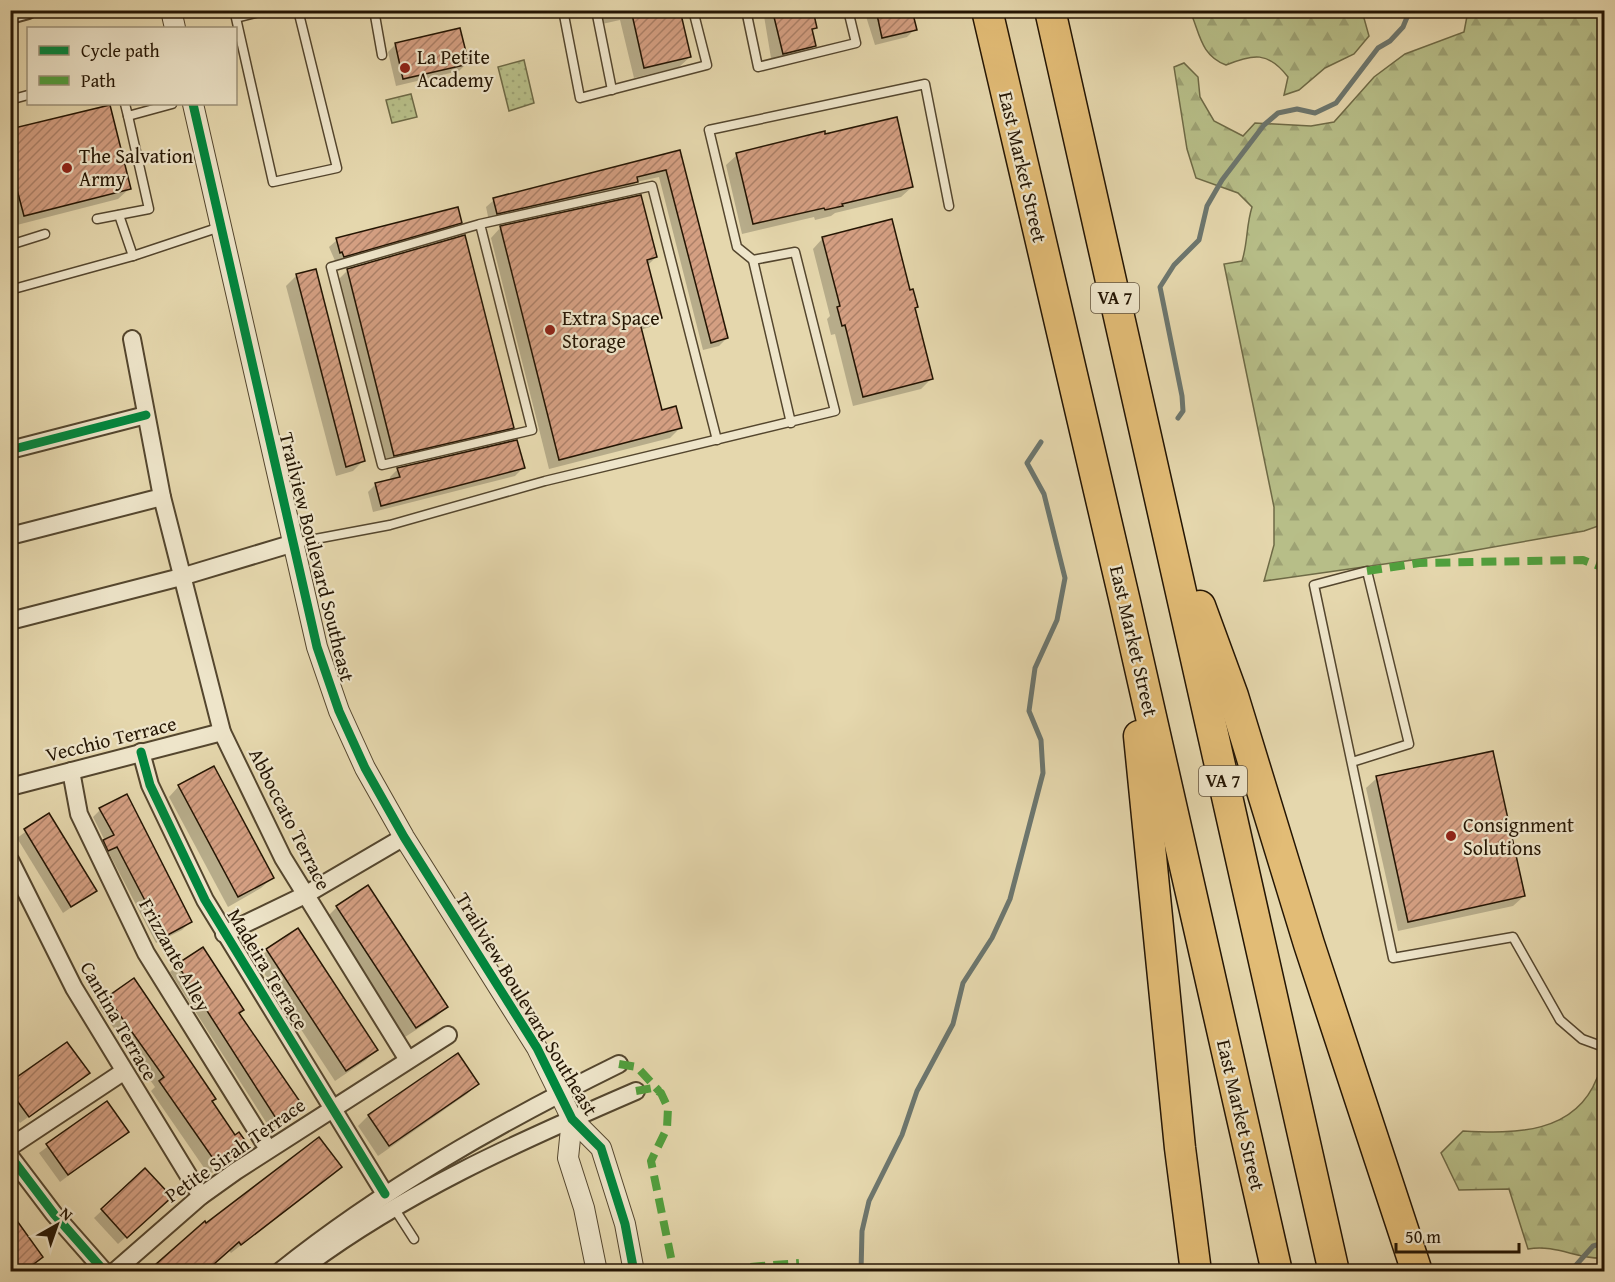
<svg xmlns="http://www.w3.org/2000/svg" width="1615" height="1282" viewBox="0 0 1615 1282" font-family="'Gentium Book Plus',serif">
  <style>
    .green { fill: url(#green-dots); stroke: #6e6a46; stroke-width: 1.5 }
    .forest { fill: url(#forest-firs); stroke: #6e6a46; stroke-width: 1.5 }
    .shadow { fill: #0003 }
    .lines { fill: none; stroke-linecap: round; stroke-linejoin: round }
    .stream { stroke: #6c766e; stroke-width: 5 }
    .building { fill: url(#building-hatch); stroke: #241503; stroke-width: 1.5 }
    .service-casing { stroke: #54462e; stroke-width: 11 }
    .minor-casing { stroke: #54462e; stroke-width: 20 }
    .tertiary-casing { stroke: #54462e; stroke-width: 22 }
    .motorway-casing { stroke: #241503; stroke-width: 33 }
    .service { stroke: #eee5ca; stroke-width: 8 }
    .minor { stroke: #eee5ca; stroke-width: 16 }
    .tertiary { stroke: #eee5ca; stroke-width: 20 }
    .motorway { stroke: #e2bc76; stroke-width: 30 }
    .quiet { stroke: #50a03d; stroke-width: 8; stroke-dasharray: 15 8; stroke-linecap: butt }
    .cycleway-casing { stroke: #eee5ca; stroke-width: 13 }
    .cycleway { stroke: #00873e; stroke-width: 9 }
    .poi-dot { fill: #8f2418; stroke: #eee5ca; stroke-width: 2 }
    .labels { text-anchor: middle; stroke-width: 4.5; stroke-linejoin: round; paint-order: stroke }
    .shield { fill: #eee5ca; stroke: #61533f; stroke-width: 1.5 }
    .shield-label { font-size: 18px; font-weight: bold; fill: #241503 }
    .poi-label { font-size: 20px; fill: #241503; stroke: #eee5ca; text-anchor: start }
    .street-label { font-size: 20px; fill: #241503; stroke: #eee5ca }
  </style>
  <defs>
    <pattern id="green-dots" width="8" height="8" patternUnits="userSpaceOnUse" patternTransform="scale(1.5)"><rect width="8" height="8" fill="#b7be88"/><path d="M2 2h.1M6 6h.1" fill="none" stroke="#9da274" stroke-width="1.8" stroke-linecap="round"/></pattern>
    <pattern id="forest-firs" width="22" height="20" patternUnits="userSpaceOnUse" patternTransform="scale(1.5)"><rect width="22" height="20" fill="#b7be88"/><path d="M5 1l3.5 6h-7zM16 11l3.5 6h-7z" fill="#9da274"/></pattern>
    <pattern id="building-hatch" width="6" height="6" patternUnits="userSpaceOnUse" patternTransform="scale(1.5)"><rect width="6" height="6" fill="#d49f82"/><path d="M-1 1l2-2M0 6l6-6M5 7l2-2" fill="none" stroke="#ac8068"/></pattern>
  </defs>
  <rect width="100%" height="100%" fill="#e5d7ad"/>
  <filter id="stains"><feTurbulence type="fractalNoise" baseFrequency=".00333" numOctaves="4"/><feColorMatrix values="0 0 0 0 .2 0 0 0 0 .09 0 0 0 0 .02 0 0 0 .5 -.17"/></filter>
  <radialGradient id="worn" r=".72"><stop offset=".6" stop-color="#630" stop-opacity="0"/><stop offset="1" stop-color="#630" stop-opacity=".3"/></radialGradient>
  <g class="green">
    <polygon points="524,60 534,103 509,111 498,67"/>
    <polygon points="411,94 417,117 392,123 386,100"/>
  </g>
  <g class="forest">
    <path d="M1190 11H1362L1369 36 1354 54 1325 68 1299 90 1284 95 1288 77C1268 51 1253 54 1226 65 1200 55 1200 33 1190 11Z"/>
    <path d="M1468 11H1604V524L1584 531 1448 555 1264 581 1274 545V507L1224 264 1242 261C1248 242 1246 226 1252 207L1238 193 1196 178 1187 149 1174 67 1184 63 1198 77 1200 97 1214 121 1243 136 1255 123 1311 126 1334 122 1374 77 1405 54 1464 32Z"/>
    <path d="M1597 1078 1604 1079V1258C1578 1260 1557 1244 1528 1249L1509 1189 1459 1190 1441 1153 1463 1131C1515 1134 1575 1134 1597 1078Z"/>
  </g>
  <g class="shadow">
    <polygon points="599,10 680,10 690,57 679,67 634,78 620,20 602,24"/>
    <polygon points="763,10 811,10 816,28 811,32 814,46 804,56 772,64"/>
    <polygon points="864,10 913,10 915,29 907,37 875,45"/>
    <polygon points="396,44 467,63 459,71 396,86 388,52"/>
    <polygon points="10,131 129,189 118,199 13,226 10,214"/>
    <polygon points="824,135 912,187 901,197 835,213 831,216 815,220 814,217 742,234 726,165 737,155"/>
    <polygon points="679,152 727,338 719,346 703,350 659,177 636,182 629,190 489,221 486,207 494,200"/>
    <polygon points="460,221 452,229 336,263 329,247 337,240"/>
    <polygon points="501,227 656,257 647,266 660,317 650,327 640,330 661,412 680,428 670,438 549,469 491,238"/>
    <polygon points="823,238 914,309 931,379 921,389 853,406 835,334 831,335 827,319 830,316 813,249"/>
    <polygon points="348,270 513,427 502,438 384,465 337,281"/>
    <polygon points="297,275 363,461 353,471 336,476 286,286"/>
    <polygon points="523,468 515,476 373,512 368,492 376,484 391,481 390,477 398,469"/>
    <polygon points="1377,778 1524,896 1513,906 1398,931 1366,788"/>
    <polygon points="179,786 272,878 261,888 228,907 169,797"/>
    <polygon points="100,810 190,922 182,930 156,943 109,853 100,857 97,849 105,841 93,817"/>
    <polygon points="49,815 95,891 63,913 17,838"/>
    <polygon points="337,907 446,1007 436,1017 405,1037 327,917"/>
    <polygon points="10,920 18,932 10,939"/>
    <polygon points="298,930 376,1050 366,1060 335,1081 256,961 267,951"/>
    <polygon points="178,965 238,1014 301,1106 271,1130 170,972"/>
    <polygon points="108,998 211,1102 235,1137 247,1146 238,1155 209,1175 151,1091 155,1087 99,1007"/>
    <polygon points="88,1073 20,1123 10,1109 10,1084"/>
    <polygon points="477,1084 467,1094 378,1156 358,1126 368,1116"/>
    <polygon points="106,1104 127,1132 60,1182 39,1153"/>
    <polygon points="340,1167 231,1253 206,1225"/>
    <polygon points="145,1170 162,1205 118,1244 94,1218"/>
  </g>
  <g class="lines">
    <g class="stream">
      <polyline points="1178,418 1183,411 1182,396 1160,287 1174,265 1199,240 1207,206 1222,180 1264,125 1278,113 1297,109 1315,113 1336,103 1378,48 1390,41 1403,27 1410,10"/>
      <polyline points="861,1272 862,1231 869,1201 902,1135 917,1091 953,1024 963,983 992,938 1010,899 1043,773 1041,740 1029,711 1035,668 1057,620 1065,578 1044,494 1027,463 1041,442"/>
      <polyline points="1570,1272 1593,1246 1604,1243"/>
    </g>
  </g>
  <g class="building">
    <polygon points="631,10 680,10 691,57 644,68"/>
    <polygon points="776,10 813,10 817,28 812,29 816,46 783,54 774,17 777,16"/>
    <polygon points="876,10 912,10 917,30 882,38"/>
    <polygon points="460,28 469,64 403,79 395,43"/>
    <polygon points="110,105 131,189 24,216 10,163 10,129"/>
    <polygon points="897,117 913,187 842,204 843,206 825,210 824,208 753,224 736,153 825,131 825,134"/>
    <polygon points="680,150 728,338 711,343 666,170 637,177 638,182 497,214 493,198"/>
    <polygon points="641,195 657,257 647,260 662,318 640,323 662,410 676,406 682,428 559,460 500,226"/>
    <polygon points="458,207 462,223 344,257 342,252 340,253 336,238"/>
    <polygon points="892,219 910,290 913,289 918,307 915,308 933,379 863,397 845,325 842,326 837,307 840,306 822,237"/>
    <polygon points="465,235 514,428 394,456 347,269"/>
    <polygon points="316,269 365,461 346,467 296,274"/>
    <polygon points="517,440 525,468 381,506 375,483 400,477 397,468"/>
    <polygon points="1493,751 1525,896 1408,922 1376,776"/>
    <polygon points="214,766 274,878 238,897 178,785"/>
    <polygon points="127,794 192,922 164,937 117,847 108,851 103,840 114,835 99,808"/>
    <polygon points="49,813 97,891 71,907 24,829"/>
    <polygon points="368,885 448,1007 416,1028 336,906"/>
    <polygon points="298,928 378,1050 346,1071 266,949"/>
    <polygon points="203,947 244,1010 239,1013 303,1106 279,1123 177,964"/>
    <polygon points="134,978 216,1099 212,1101 235,1135 239,1132 249,1146 219,1167 159,1081 164,1077 107,997"/>
    <polygon points="67,1042 90,1073 29,1117 10,1091 10,1082"/>
    <polygon points="458,1053 479,1084 389,1146 368,1115"/>
    <polygon points="107,1101 129,1132 68,1175 46,1144"/>
    <polygon points="319,1137 342,1167 241,1245 239,1242 205,1272 147,1272 205,1221 206,1223"/>
    <polygon points="145,1168 172,1197 127,1238 101,1209"/>
    <polygon points="10,1211 43,1257 23,1272 15,1272 10,1265"/>
  </g>
  <g class="lines">
    <defs>
      <g id="service">
        <polyline points="267,10 236,18 273,182 337,168 298,10"/>
        <polyline points="374,10 382,55"/>
        <polyline points="563,10 580,98 707,65 693,10"/>
        <polyline points="596,10 612,90"/>
        <polyline points="746,10 758,67 856,43 848,10"/>
        <polyline points="374,14 387,10"/>
        <polyline points="17,98 28,95"/>
        <polyline points="125,104 128,116 172,104"/>
        <polyline points="119,215 133,256 220,227"/>
        <polyline points="97,219 149,209 128,116"/>
        <polyline points="480,224 331,267 382,465 532,430 480,224 652,186 717,440"/>
        <polyline points="10,245 45,234"/>
        <polyline points="753,260 737,247 709,130 925,84 949,206"/>
        <polyline points="10,290 133,256"/>
        <polyline points="294,543 390,525 545,481 835,411 795,252 753,260 791,423"/>
        <polyline points="1352,762 1409,744 1367,571 1314,585 1393,958 1513,937 1560,1020 1582,1039 1604,1047"/>
        <polyline points="394,1208 414,1239"/>
      </g>
      <g id="minor">
        <polyline points="10,15 28,10"/>
        <polyline points="10,450 146,415"/>
        <polyline points="162,497 222,732 283,858 408,1060"/>
        <polyline points="10,536 162,497 132,339"/>
        <polyline points="10,621 181,577 294,543"/>
        <polyline points="141,752 150,785 205,900 385,1194"/>
        <polyline points="71,771 79,814 146,953 268,1149"/>
        <polyline points="10,787 222,732"/>
        <polyline points="10,860 74,988 201,1196"/>
        <polyline points="224,934 305,895 404,837"/>
        <polyline points="10,1147 123,1072"/>
        <polyline points="10,1156 54,1214 105,1272"/>
        <polyline points="114,1272 201,1196 236,1171 448,1035"/>
        <path d="M279 1272C384 1188 499 1123 619 1064"/>
        <path d="M298 1272C402 1193 518 1142 636 1091"/>
      </g>
      <g id="tertiary">
        <polyline points="171,10 175,28"/>
        <polyline points="193,104 317,647 339,711 365,768 404,837 537,1048 572,1119 601,1148 625,1224 634,1272"/>
        <polyline points="572,1119 568,1158 584,1208 597,1272"/>
      </g>
      <g id="motorway">
        <polyline points="987,10 1125,602 1277,1272"/>
        <polyline points="1050,10 1334,1272"/>
        <polyline points="1200,606 1233,696 1309,944 1417,1272"/>
        <polyline points="1139,736 1180,1148 1196,1272"/>
      </g>
    </defs>
    <use href="#service" class="service-casing"/>
    <use href="#minor" class="minor-casing"/>
    <use href="#tertiary" class="tertiary-casing"/>
    <use href="#motorway" class="motorway-casing"/>
    <use href="#service" class="service"/>
    <use href="#minor" class="minor"/>
    <use href="#tertiary" class="tertiary"/>
    <use href="#motorway" class="motorway"/>
    <g class="quiet">
      <polyline points="1367,571 1419,563 1583,560 1604,568"/>
      <polyline points="619,1064 637,1067 659,1091"/>
      <polyline points="636,1091 653,1088 661,1093 668,1108 667,1128 651,1161 674,1272"/>
      <polyline points="728,1272 750,1267 799,1263"/>
    </g>
    <defs>
      <g id="cycleway">
        <polyline points="193,104 317,647 339,711 365,768 404,837 537,1048 572,1119 601,1148 625,1224 634,1272"/>
        <polyline points="10,450 146,415"/>
        <polyline points="141,752 150,785 205,900 385,1194"/>
        <polyline points="10,1156 54,1214 105,1272"/>
      </g>
    </defs>
    <use href="#cycleway" class="cycleway-casing"/>
    <use href="#cycleway" class="cycleway"/>
  </g>
  <g class="poi-dot">
    <circle cx="405" cy="68" r="6"/>
    <circle cx="67" cy="168" r="6"/>
    <circle cx="550" cy="330" r="6"/>
    <circle cx="1451" cy="836" r="6"/>
  </g>
  <g class="labels">
    <g class="shield">
      <rect x="1091" y="283" width="48" height="30" rx="4.5"/>
      <rect x="1199" y="766" width="48" height="30" rx="4.5"/>
    </g>
    <g class="shield-label">
      <text x="1115" y="304">VA 7</text>
      <text x="1223" y="787">VA 7</text>
    </g>
    <g class="poi-label">
      <text x="417" y="64">La Petite<tspan x="417" dy="23">Academy</tspan></text>
      <text x="79" y="163">The Salvation<tspan x="79" dy="23">Army</tspan></text>
      <text x="562" y="325">Extra Space<tspan x="562" dy="23">Storage</tspan></text>
      <text x="1463" y="832">Consignment<tspan x="1463" dy="23">Solutions</tspan></text>
    </g>
    <g class="street-label">
      <text transform="translate(1023 167) rotate(77)" y="7">East Market Street</text>
      <text transform="translate(317 557) rotate(76)" y="7">Trailview Boulevard Southeast</text>
      <text transform="translate(1134 641) rotate(77)" y="7">East Market Street</text>
      <text transform="translate(111 739) rotate(-14)" y="7">Vecchio Terrace</text>
      <text transform="translate(290 819) rotate(63)" y="7">Abboccato Terrace</text>
      <text transform="translate(175 955) rotate(61)" y="7">Frizzante Alley</text>
      <text transform="translate(268 969) rotate(59)" y="7">Madeira Terrace</text>
      <text transform="translate(527 1004) rotate(59)" y="7">Trailview Boulevard Southeast</text>
      <text transform="translate(119 1021) rotate(60)" y="7">Cantina Terrace</text>
      <text transform="translate(1241 1115) rotate(77)" y="7">East Market Street</text>
      <text transform="translate(235 1150) rotate(-35)" y="7">Petite Sirah Terrace</text>
    </g>
  </g>
  <rect width="1615" height="1282" fill="none" stroke="#e5d7ad" stroke-width="36"/>
  <rect x="12" y="12" width="1591" height="1258" fill="none" stroke="#241503" stroke-width="3"/>
  <rect x="18" y="18" width="1579" height="1246" fill="none" stroke="#241503" stroke-width="1.5"/>
  <rect x="27" y="27" width="210" height="78" fill="#eee5ca" stroke="#9d927a" stroke-width="1.5"/>
  <rect x="39" y="46" width="30" height="9" fill="#00873e" stroke="#9d927a" stroke-width="1.5"/>
  <text x="81" y="57" font-size="18" fill="#241503">Cycle path</text>
  <rect x="39" y="76" width="30" height="9" fill="#50a03d" stroke="#9d927a" stroke-width="1.5"/>
  <text x="81" y="87" font-size="18" fill="#241503">Path</text>
  <g transform="translate(57 1225) rotate(40)" stroke="#eee5ca" stroke-width="4.5" paint-order="stroke">
  <path d="M0-4.5L10 22L0 15L-10 22Z" fill="#241503"/>
  <text y="-9" font-size="16" font-weight="bold" text-anchor="middle" fill="#241503">N</text>
  </g>
  <path d="M1396 1243v9h123v-9" fill="none" stroke="#241503" stroke-width="3"/>
  <text x="1405" y="1243" font-size="18" fill="#241503" stroke="#eee5ca" stroke-width="4.5" paint-order="stroke">50 m</text>
  <rect width="100%" height="100%" filter="url(#stains)"/>
  <rect width="100%" height="100%" fill="url(#worn)"/>
</svg>
